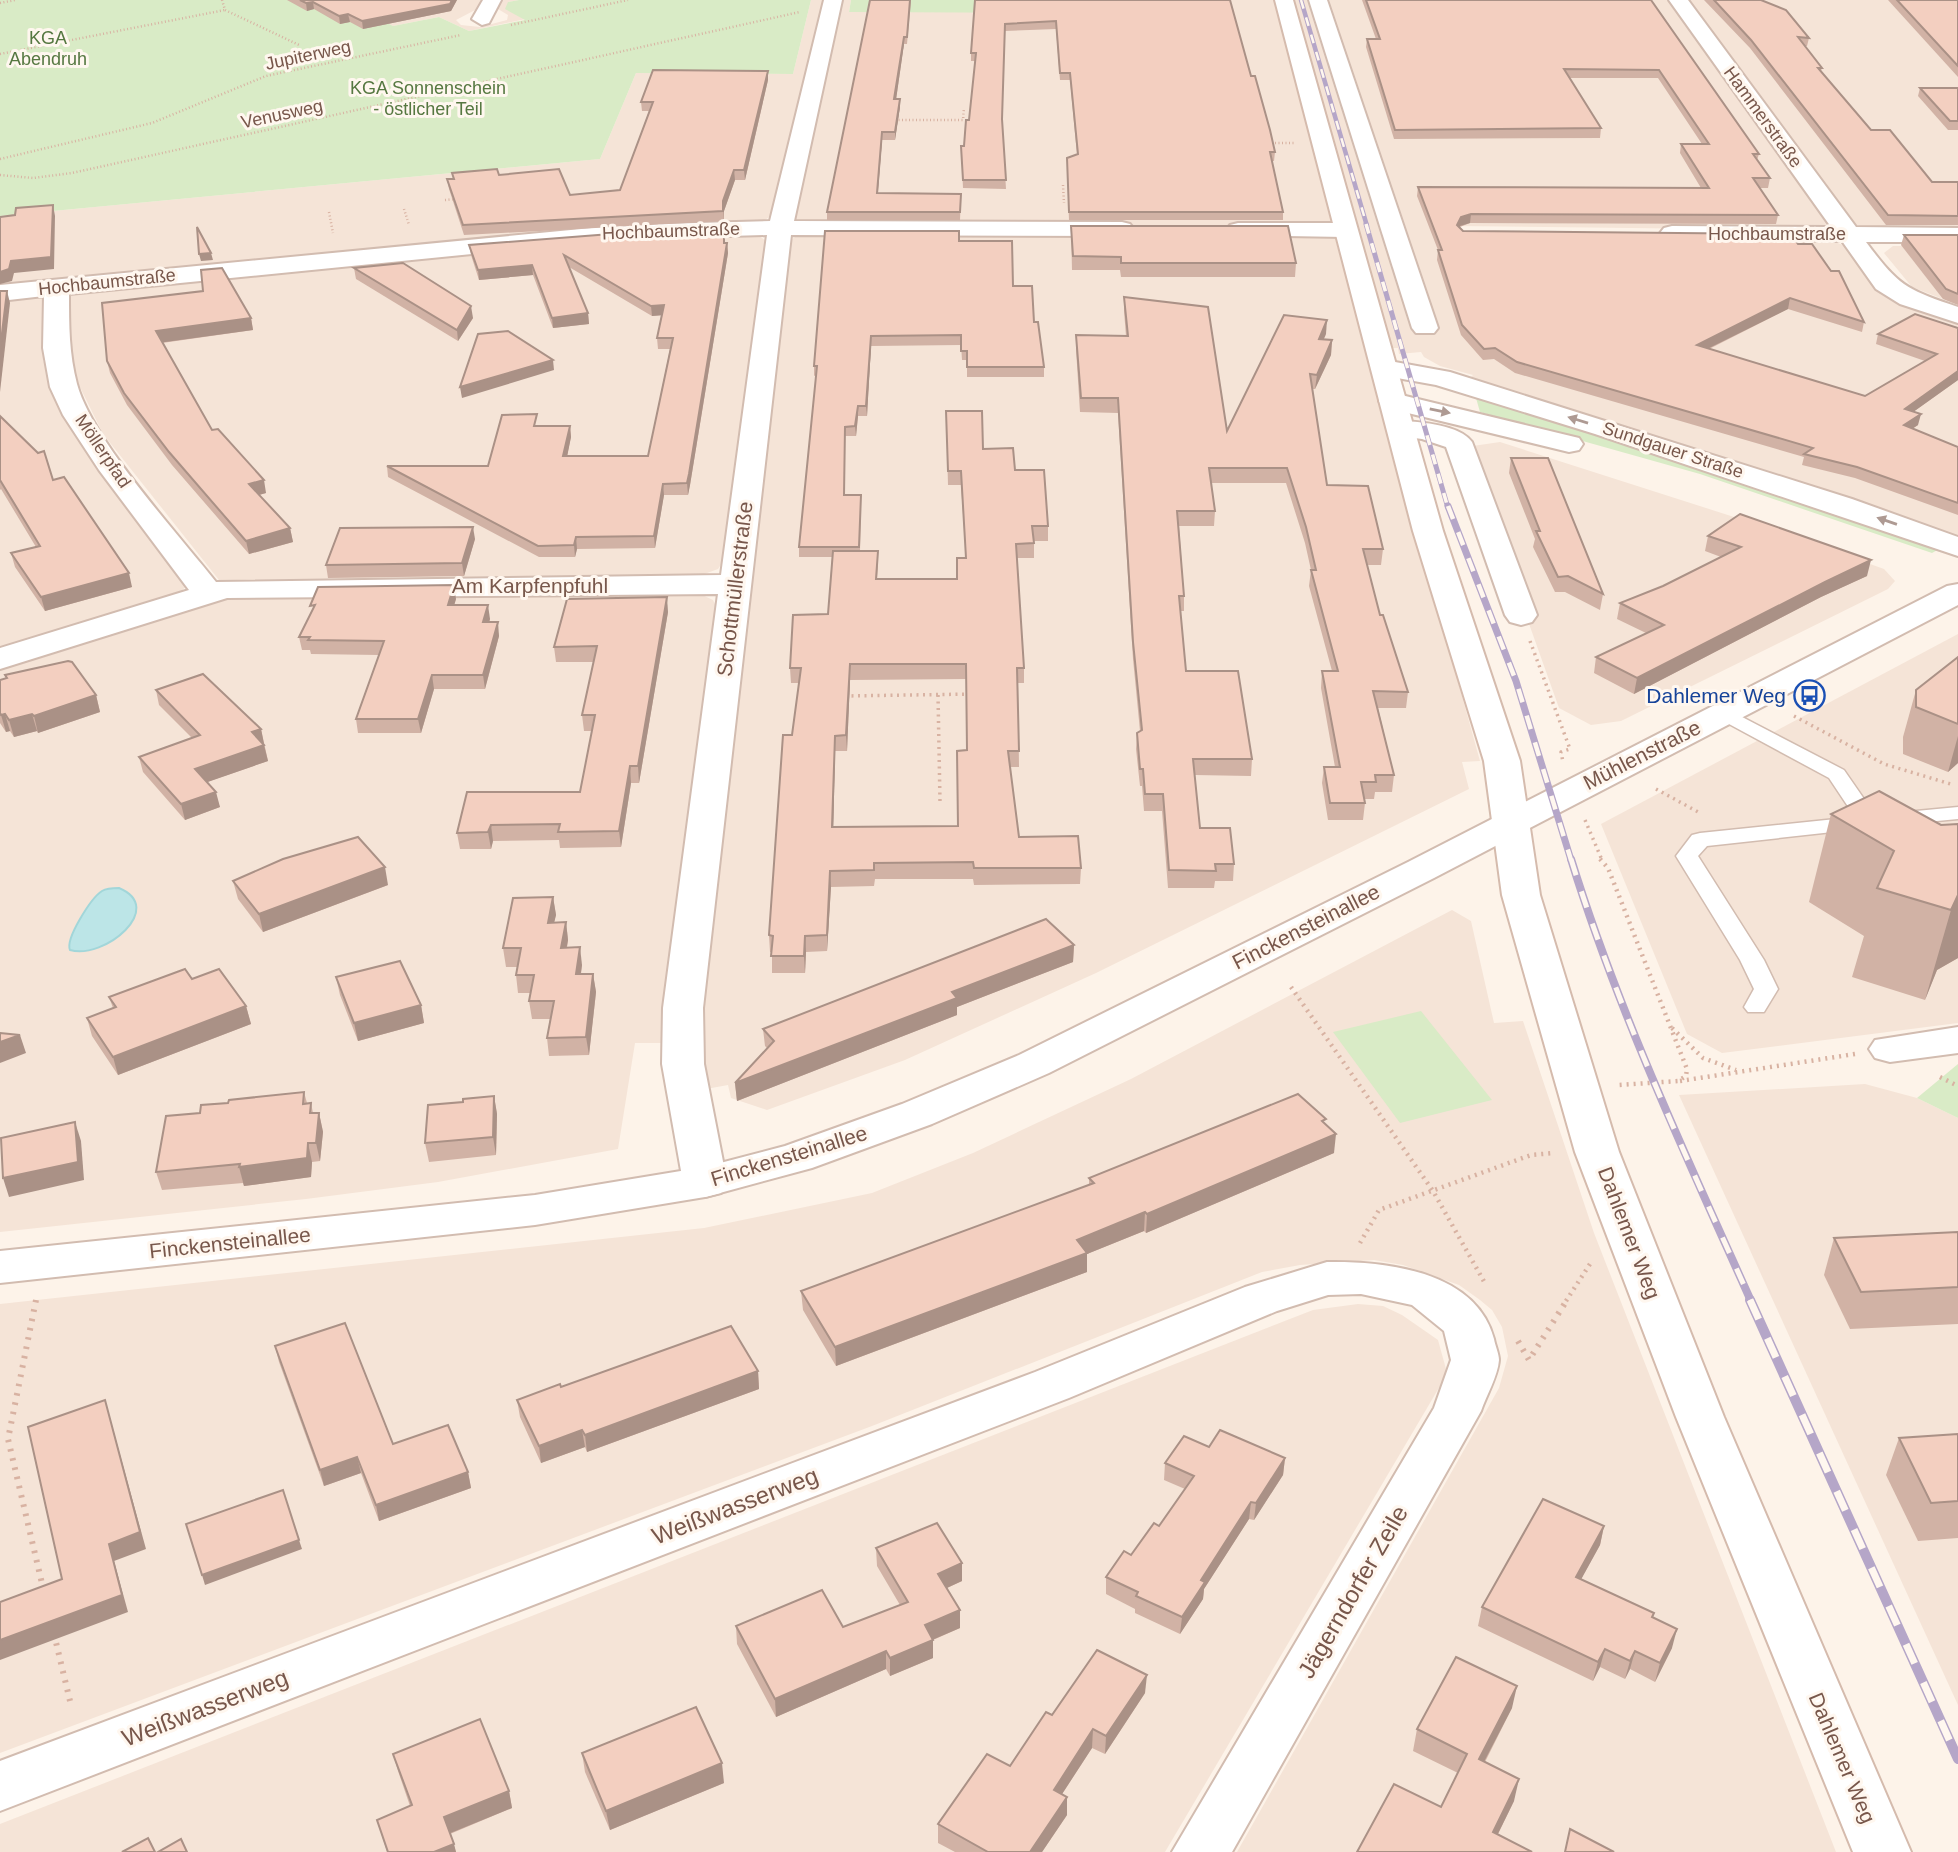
<svg xmlns="http://www.w3.org/2000/svg" width="1958" height="1852" viewBox="0 0 1958 1852" font-family="Helvetica,sans-serif">
  <style>
    .residential { fill: #f5e4d7 }
    .green { fill: #d9ebc6 }
    .water { fill: #bce5e7; stroke: #a2d6d9; stroke-width: 2 }
    .lines { fill: none; stroke-linecap: round; stroke-linejoin: round }
    .service-casing { stroke: #d2bcb0; stroke-width: 3 }
    .minor-casing { stroke: #d2bcb0; stroke-width: 4 }
    .tertiary-casing { stroke: #d2bcb0; stroke-width: 4 }
    .secondary-casing { stroke: #d5bbad; stroke-width: 4 }
    .path-far3 { stroke: #d8b2a2; stroke-width: 2.5; stroke-dasharray: 1 2.5; stroke-linecap: butt }
    .path-far2 { stroke: #d8b2a2; stroke-width: 3.5; stroke-dasharray: 2 4.5; stroke-linecap: butt }
    .path-far1 { stroke: #d8b2a2; stroke-width: 4.5; stroke-dasharray: 2 5; stroke-linecap: butt }
    .path { stroke: #d8b2a2; stroke-width: 6; stroke-dasharray: 2.5 7; stroke-linecap: butt }
    .service { fill: #fff; fill-rule: evenodd }
    .minor { fill: #fff; fill-rule: evenodd }
    .tertiary { fill: #fff; fill-rule: evenodd }
    .secondary { fill: #fff; fill-rule: evenodd }
    .rail-far4-casing { stroke: #b5a6c8; stroke-width: 4.5 }
    .rail-far3-casing { stroke: #b5a6c8; stroke-width: 5 }
    .rail-far2-casing { stroke: #b5a6c8; stroke-width: 7 }
    .rail-far1-casing { stroke: #b5a6c8; stroke-width: 8 }
    .rail-casing { stroke: #b5a6c8; stroke-width: 10 }
    .rail-far4 { stroke: #fff7ef; stroke-width: 2.5; stroke-dasharray: 9; stroke-linecap: butt }
    .rail-far3 { stroke: #fff7ef; stroke-width: 3.5; stroke-dasharray: 10; stroke-linecap: butt }
    .rail-far2 { stroke: #fff7ef; stroke-width: 4.5; stroke-dasharray: 14; stroke-linecap: butt }
    .rail-far1 { stroke: #fff7ef; stroke-width: 5; stroke-dasharray: 17; stroke-linecap: butt }
    .rail { stroke: #fff7ef; stroke-width: 7; stroke-dasharray: 21; stroke-linecap: butt }
    .wall { fill: #d1b2a5; fill-rule: evenodd }
    .shaded-wall { fill: #aa9186 }
    .building { fill: #f3cfc0; stroke: #aa9186; stroke-width: 2; fill-rule: evenodd }
    .oneway { fill: #ae9a93 }
    .labels { text-anchor: middle; stroke-width: 6; stroke-linejoin: round; paint-order: stroke }
    .far-park-label { font-size: 18px; fill: #567841; stroke: #fff7ef }
    .far-street-label { font-size: 18px; fill: #78574b; stroke: #fff7ef }
    .street-label { font-size: 21px; fill: #78574b; stroke: #fff7ef }
    .transit-label { font-size: 21px; fill: #164399; stroke: #fff7ef; text-anchor: end }
    .near-street-label { font-size: 24px; fill: #78574b; stroke: #fff7ef }
  </style>
  <rect width="100%" height="100%" fill="#fdf3e9"/>
  <g class="residential">
    <polygon points="342,0 484,0 477,9 456,20 461,25 480,27 507,20 508,15 498,9 501,0 519,0 508,2 526,19 469,31 439,17 393,26"/>
    <polygon points="811,0 824,0 772,215 765,220 0,288 0,216 600,159 636,73 793,74"/>
    <polygon points="841,0 851,0 849,12 1065,0 1275,0 1331,221 1317,226 819,224 798,221 794,218"/>
    <polygon points="1293,0 1669,0 1828,225 1809,230 1456,226 1455,237 1827,239 1843,245 1958,320 1958,536 1743,463 1469,379 1473,375 1440,366 1424,357 1421,352 1399,354 1398,348 1390,348"/>
    <polygon points="1686,0 1958,0 1958,231 1865,228 1852,223"/>
    <polygon points="800,234 1335,238 1480,761 1462,762 1469,789 1096,973 905,1060 767,1110 731,1098 728,1085 706,1089 701,1025 789,241"/>
    <polygon points="758,235 766,241 724,560 718,569 696,577 219,580 103,434 77,381 71,357 67,334 69,297 72,293 531,243"/>
    <polygon points="1893,246 1958,246 1958,305 1912,287 1884,253"/>
    <polygon points="41,296 44,300 43,360 64,417 87,454 186,586 179,594 0,651 0,297"/>
    <polygon points="1500,442 1784,533 1884,569 1895,581 1888,589 1621,721 1591,725 1559,708 1466,447"/>
    <polygon points="700,594 713,600 718,610 663,1043 635,1043 618,1149 438,1182 306,1199 0,1232 0,667 225,597"/>
    <polygon points="1958,634 1958,1023 1722,1053 1687,1034 1601,824"/>
    <polygon points="1452,910 1471,921 1494,1023 1523,1021 1594,1233 1836,1852 1237,1852 1499,1388 1508,1356 1502,1327 1492,1310 1480,1300 1459,1285 1403,1265 1374,1260 1300,1265 1262,1272 872,1426 0,1753 0,1304 704,1228 872,1193 973,1153 1131,1079"/>
    <polygon points="1865,1084 1917,1098 1958,1118 1958,1705 1679,1095"/>
    <polygon points="1358,1304 1383,1306 1402,1315 1438,1340 1446,1369 1443,1381 1165,1852 0,1852 0,1824 1313,1310"/>
  </g>
  <g class="green">
    <polygon points="0,0 342,0 393,26 439,17 469,31 525,20 505,9 508,2 519,0 811,0 793,74 636,73 600,159 0,216"/>
    <polygon points="851,0 1065,0 1067,13 849,12"/>
    <polygon points="1476,398 1602,436 1939,549 1932,553 1700,474 1480,412"/>
    <polygon points="1421,1011 1492,1100 1400,1123 1333,1032"/>
    <polygon points="1958,1064 1958,1118 1917,1098"/>
  </g>
  <path class="water" d="M119 888C167 908 104 960 70 950 65 939 91 898 102 891 107 888 113 888 119 888Z"/>
  <g class="lines">
    <defs>
      <g id="service">
        <polygon points="1723,707 1844,770 1880,822 1869,828 1707,846 1698,856 1764,960 1778,989 1764,1012 1748,1012 1744,1007 1754,989 1740,960 1676,856 1692,835 1700,833 1855,817 1829,778 1716,717 1713,713 1716,709"/>
        <polygon points="1958,807 1958,819 1895,825 1884,819 1895,813"/>
      </g>
      <g id="minor">
        <polygon points="483,0 501,0 489,23 482,25 472,19"/>
        <path d="M824 0H842L794 221 1122 222 1130 224 1134 229 1130 234 1122 236 791 235 703 1008 704 1064 727 1182 721 1193 705 1197 689 1193 683 1182 662 1064 663 1008 718 594 227 598 0 669V648L189 590 99 470 63 415 50 387 43 348 44 296 0 301V285L623 225 770 221ZM767 235 721 575 216 582C178 534 92 440 77 384 69 354 69 325 69 294L623 239Z"/>
        <polygon points="1309,0 1327,0 1438,328 1434,333 1416,333 1412,328"/>
        <path d="M1669 0H1688L1856 227 1958 228V242H1866C1899 286 1905 289 1958 307V323L1900 304 1876 289 1842 241 1664 238 1660 233 1664 228 1672 226 1831 227Z"/>
        <polygon points="1238,223 1345,223 1353,225 1357,230 1353,235 1345,237 1230,235 1226,230 1230,225"/>
        <path d="M1402 421C1422 422 1460 425 1472 442L1537 615 1532 622 1521 625 1510 622 1505 615 1446 447 1422 439 1392 435 1388 429 1392 423Z"/>
        <polygon points="1958,1027 1958,1053 1890,1062 1875,1058 1869,1049 1875,1040"/>
        <path d="M1327 1262C1386 1261 1476 1271 1494 1339 1495 1345 1499 1354 1499 1360 1498 1376 1486 1396 1481 1411L1232 1852H1172L1434 1408 1451 1360 1444 1331 1412 1305 1361 1294 1328 1295 1277 1311 1069 1398 0 1811V1761L1035 1372 1245 1287Z"/>
      </g>
      <g id="tertiary">
        <polygon points="1384,360 1450,372 1852,499 1958,537 1958,556 1595,434 1436,385 1375,374 1371,368 1375,362"/>
        <polygon points="1393,393 1579,438 1583,444 1579,450 1569,452 1383,407 1379,401 1383,395"/>
        <polygon points="1958,584 1958,605 1434,878 1049,1073 932,1124 812,1168 705,1197 535,1225 0,1283 0,1251 535,1195 705,1167 785,1146 902,1104 1019,1055 1408,862 1947,586"/>
      </g>
      <polygon id="secondary" points="1275,0 1293,0 1443,531 1520,761 1540,895 1619,1152 1724,1417 1911,1852 1853,1852 1676,1417 1575,1152 1502,895 1484,761 1413,531"/>
    </defs>
    <use href="#service" class="service-casing"/>
    <use href="#minor" class="minor-casing"/>
    <use href="#tertiary" class="tertiary-casing"/>
    <use href="#secondary" class="secondary-casing"/>
    <g class="path-far3">
      <polyline points="222,0 225,10 299,45"/>
      <polyline points="0,3 15,0"/>
      <polyline points="511,25 628,0"/>
      <polyline points="0,54 225,10"/>
      <polyline points="895,120 963,120 964,108"/>
      <polyline points="1268,143 1294,143"/>
      <polyline points="0,159 152,123 266,76 461,35"/>
      <polyline points="0,175 33,178 72,173 800,12"/>
      <polyline points="1063,185 1064,203"/>
      <polyline points="445,200 456,199"/>
      <polyline points="404,209 409,225"/>
      <polyline points="329,212 333,233"/>
    </g>
    <g class="path-far2">
      <polyline points="1530,641 1570,749 1561,752 1563,762"/>
      <polyline points="938,695 940,802"/>
      <polyline points="845,696 973,694"/>
      <polyline points="1794,716 1884,764 1954,785"/>
      <polyline points="1656,789 1700,813"/>
      <polyline points="1585,820 1602,860"/>
    </g>
    <g class="path-far1">
      <polyline points="1600,859 1608,868 1687,1069 1686,1076 1678,1081 1619,1085"/>
      <polyline points="1291,987 1433,1191 1486,1285"/>
      <polyline points="1672,1028 1703,1058 1736,1070"/>
      <polyline points="1940,1077 1958,1086"/>
      <polyline points="1680,1081 1855,1054"/>
      <polyline points="1360,1243 1379,1210 1531,1155 1554,1153"/>
      <polyline points="1566,1301 1590,1264"/>
    </g>
    <g class="path">
      <polyline points="36,1300 8,1439 44,1592"/>
      <polyline points="1518,1341 1529,1360 1567,1300"/>
      <polyline points="54,1634 70,1701"/>
    </g>
    <use href="#service" class="service"/>
    <use href="#minor" class="minor"/>
    <use href="#tertiary" class="tertiary"/>
    <use href="#secondary" class="secondary"/>
    <defs>
      <polyline id="rail-far4" points="1301,0 1367,226"/>
      <polyline id="rail-far3" points="1366,224 1448,508"/>
      <polyline id="rail-far2" points="1448,506 1516,681 1571,860"/>
      <path id="rail-far1" d="M1571 859C1618 1011 1686 1156 1751 1301"/>
      <polyline id="rail" points="1750,1300 1958,1759"/>
    </defs>
    <use href="#rail-far4" class="rail-far4-casing"/>
    <use href="#rail-far3" class="rail-far3-casing"/>
    <use href="#rail-far2" class="rail-far2-casing"/>
    <use href="#rail-far1" class="rail-far1-casing"/>
    <use href="#rail" class="rail-casing"/>
    <use href="#rail-far4" class="rail-far4"/>
    <use href="#rail-far3" class="rail-far3"/>
    <use href="#rail-far2" class="rail-far2"/>
    <use href="#rail-far1" class="rail-far1"/>
    <use href="#rail" class="rail"/>
  </g>
  <g class="wall">
    <polygon points="287,0 457,0 451,11 363,29 350,22 340,24 314,9 307,11"/>
    <polygon points="911,0 907,44 904,44 896,99 900,107 895,140 882,140 878,193 961,194 960,220 827,220 827,212"/>
    <polygon points="975,0 1230,0 1251,76 1275,152 1274,161 1272,161 1283,212 1283,220 1069,220 1067,166 1077,155 1070,80 1060,80 1056,29 1005,31 1002,121 1006,189 963,188 961,146 964,146 969,120 975,61 971,61 971,53"/>
    <polygon points="1362,0 1651,0 1759,154 1757,160 1770,178 1768,188 1760,188 1778,215 1776,224 1470,223 1460,227 1463,231 1798,244 1864,322 1862,332 1788,309 1709,349 1865,396 1925,361 1876,344 1878,334 1958,328 1958,380 1913,412 1918,425 1912,429 1958,447 1958,515 1855,478 1802,465 1804,457 1515,373 1494,359 1483,360 1461,335 1437,260 1438,250 1417,196 1418,187 1701,188 1680,153 1681,144 1702,144 1658,78 1570,78 1601,128 1600,138 1394,139 1366,47 1367,39 1376,39"/>
    <polygon points="1704,0 1761,0 1809,38 1807,46 1805,46 1822,68 1821,71 1871,130 1932,182 1958,182 1958,225 1886,225 1750,48"/>
    <polygon points="1888,0 1958,0 1958,77"/>
    <polygon points="768,71 768,80 745,180 735,180 724,211 724,221 464,235 449,189 447,179 453,179 452,173 499,175 570,195 620,190 649,111 642,111 641,102"/>
    <polygon points="1920,88 1958,88 1958,130 1948,130 1918,96"/>
    <polygon points="1071,226 1296,263 1295,277 1121,277 1120,270 1072,270"/>
    <polygon points="1904,235 1958,235 1958,305 1943,299 1901,245"/>
    <path d="M959 241 1013 286 1034 322 1044 367V377H967V360H962L961 345 871 346 867 416H858L856 436H845L844 495 861 505 860 551 878 566 877 579H957L966 558 961 485H948L946 411 983 449 1015 470 1048 526V541H1034V558H1017L1024 668V683H1018L1019 767H1010L1019 837 1081 868 1080 884 974 885 973 879H875L874 886 831 887 827 951 806 952 805 973H772V952H770L769 935 799 683H791L790 668 828 614 832 557H799V547L816 375 814 376V366ZM966 679 967 750 958 826 833 827 835 751H847L850 680Z"/>
    <polygon points="727,243 728,253 690,485 688,495 664,495 655,548 577,549 575,557 539,557 388,477 387,466 488,466 538,426 570,426 571,437 567,456 648,456 670,349 658,349 657,338 662,315 652,316 569,267 588,313 589,324 553,328 533,275 479,280 471,255 469,245"/>
    <polygon points="354,268 473,318 458,341 356,279"/>
    <polygon points="1124,297 1227,431 1326,334 1323,339 1332,340 1331,355 1315,389 1312,389 1327,485 1383,549 1381,565 1367,565 1380,615 1408,692 1406,708 1378,708 1394,775 1392,792 1375,792 1374,799 1364,799 1365,803 1363,820 1328,820 1322,783 1324,767 1335,767 1321,688 1322,671 1332,671 1309,586 1311,570 1305,543 1286,483 1211,483 1215,511 1214,526 1179,526 1184,596 1184,611 1180,611 1186,671 1252,759 1251,776 1195,775 1200,828 1234,864 1233,881 1215,881 1214,888 1168,888 1162,811 1144,811 1142,786 1140,786 1136,749 1137,733 1140,731 1133,659 1118,413 1080,412 1076,349 1076,335 1126,336 1124,311"/>
    <polygon points="102,303 251,318 253,330 162,343 212,430 266,493 259,495 290,528 293,542 249,554 172,465 127,405 110,373 107,361"/>
    <polygon points="0,416 53,480 132,587 45,611 15,567 11,553 36,547 1,489 0,490"/>
    <polygon points="1511,458 1603,594 1600,610 1565,592 1555,592 1533,547 1535,539 1509,473"/>
    <polygon points="1708,536 1867,576 1821,597 1634,694 1594,673 1596,657 1646,633 1617,619 1620,603 1663,586 1721,557 1705,551"/>
    <polygon points="475,539 464,576 328,578 326,565"/>
    <polygon points="456,599 454,605 490,619 489,622 499,636 485,689 434,689 421,733 358,733 356,719 379,655 311,654 310,650 302,650 299,637"/>
    <polygon points="668,612 639,783 631,783 621,847 560,848 559,840 493,841 491,849 460,849 457,833 580,792 592,731 584,731 582,715 594,662 556,662 554,647"/>
    <polygon points="1958,657 1958,763 1948,772 1903,754 1903,737 1916,690"/>
    <polygon points="5,675 96,695 100,712 38,733 37,731 14,737 10,731 6,732 0,723 0,680 6,678"/>
    <polygon points="156,690 261,729 268,761 207,782 220,807 185,820 143,772 139,757 192,738 159,705"/>
    <polygon points="1831,814 1941,825 1958,824 1958,958 1937,970 1925,1000 1852,977 1864,936 1809,902"/>
    <polygon points="233,881 388,885 263,932 238,899"/>
    <polygon points="553,897 556,915 554,922 566,922 568,940 567,948 582,965 581,974 593,974 596,992 589,1055 549,1056 547,1038 550,1019 532,1019 529,1001 531,993 518,993 516,975 517,967 506,967 503,948"/>
    <polygon points="1074,945 1073,962 957,1007 957,1015 737,1101 735,1083 767,1048 765,1046 763,1029"/>
    <polygon points="336,977 421,1005 424,1023 358,1041 340,995"/>
    <polygon points="109,997 246,1006 251,1024 118,1075 92,1036 87,1018 113,1008"/>
    <polygon points="304,1092 307,1103 311,1103 313,1113 319,1113 323,1132 320,1161 312,1162 311,1177 244,1186 243,1183 162,1190 156,1172 200,1113 228,1103"/>
    <polygon points="494,1096 497,1114 496,1155 429,1162 425,1143 463,1102"/>
    <polygon points="1325,1124 1334,1153 1146,1233 1144,1231 1087,1254 1087,1272 836,1366 803,1310 801,1291 1089,1185 1089,1178"/>
    <polygon points="1958,1232 1958,1324 1850,1329 1824,1275 1834,1238"/>
    <polygon points="275,1346 393,1444 468,1472 471,1488 379,1521 361,1473 324,1486 279,1362"/>
    <polygon points="758,1371 759,1389 587,1452 585,1447 541,1463 520,1417 517,1400 561,1387"/>
    <polygon points="1958,1434 1958,1538 1918,1541 1886,1475 1899,1438"/>
    <polygon points="1209,1447 1285,1458 1283,1475 1254,1520 1249,1519 1204,1589 1203,1599 1180,1634 1135,1613 1135,1609 1106,1594 1106,1577 1131,1555 1159,1526 1185,1489 1164,1480 1165,1463"/>
    <polygon points="1604,1526 1600,1545 1581,1579 1654,1613 1653,1617 1672,1648 1655,1682 1630,1669 1625,1679 1600,1667 1593,1681 1478,1626 1482,1607"/>
    <polygon points="876,1548 962,1581 947,1588 960,1628 933,1640 933,1658 890,1676 886,1669 776,1717 737,1644 736,1626 843,1627 900,1605 877,1566"/>
    <polygon points="1145,1693 1105,1754 1092,1748 1062,1794 1067,1797 1067,1815 1042,1852 955,1852 938,1843 938,1824 1010,1766 1052,1715"/>
    <polygon points="1512,1708 1485,1762 1514,1801 1498,1834 1532,1852 1441,1807 1458,1773 1413,1751 1417,1729"/>
    <polygon points="582,1753 724,1783 610,1830 585,1772"/>
    <polygon points="393,1754 509,1791 512,1808 450,1834 456,1852 387,1852 377,1820 410,1806 398,1771"/>
  </g>
  <g class="shaded-wall">
    <polygon points="452,0 457,0 451,11 363,29 362,21"/>
    <polygon points="313,2 314,9 307,11 306,3"/>
    <polygon points="348,14 350,22 340,24 339,16"/>
    <polygon points="904,37 904,44 895,107 894,99"/>
    <polygon points="768,71 768,80 745,180 744,170"/>
    <polygon points="900,99 900,107 895,140 895,132"/>
    <polygon points="882,132 882,140 877,201 877,193"/>
    <polygon points="734,170 735,180 724,211 724,221 723,201"/>
    <polygon points="53,205 55,216 54,269 14,273 12,281 0,284 0,272 11,261"/>
    <polygon points="1471,214 1470,223 1460,226 1456,235 1457,225 1461,217"/>
    <polygon points="727,243 728,253 690,485 688,495 687,483"/>
    <polygon points="211,253 213,260 201,261 199,254"/>
    <polygon points="532,265 533,275 479,280 478,270"/>
    <polygon points="7,291 10,303 0,392 0,350"/>
    <polygon points="1790,298 1788,309 1695,355 1697,345"/>
    <polygon points="664,305 665,315 652,316 651,306"/>
    <polygon points="471,306 473,318 458,341 457,330"/>
    <polygon points="588,313 589,324 553,328 552,318"/>
    <polygon points="251,318 253,330 158,343 156,331"/>
    <polygon points="1327,320 1326,334 1318,353 1319,339"/>
    <polygon points="871,336 871,346 867,416 866,406"/>
    <polygon points="1332,340 1331,355 1315,389 1317,375"/>
    <polygon points="553,360 554,370 462,398 460,387"/>
    <polygon points="1958,371 1958,380 1902,420 1905,409"/>
    <polygon points="858,406 858,416 856,436 855,426"/>
    <polygon points="1921,414 1918,425 1901,436 1904,425"/>
    <polygon points="570,426 571,437 565,467 563,456"/>
    <polygon points="264,480 266,493 251,497 249,484"/>
    <polygon points="663,484 664,495 655,548 654,536"/>
    <polygon points="473,527 475,539 464,576 462,563"/>
    <polygon points="290,528 293,542 249,554 246,541"/>
    <polygon points="576,537 577,549 575,557 574,545"/>
    <polygon points="1871,560 1867,576 1821,597 1634,694 1637,678 1825,582"/>
    <polygon points="129,573 132,587 45,611 41,597"/>
    <polygon points="454,585 456,599 450,619 448,605"/>
    <polygon points="667,597 668,612 639,783 638,766"/>
    <polygon points="488,605 490,619 485,636 483,622"/>
    <polygon points="498,622 499,636 485,689 483,675"/>
    <polygon points="850,664 850,680 847,751 846,735"/>
    <polygon points="432,675 434,689 421,733 418,719"/>
    <polygon points="96,695 100,712 38,733 34,716"/>
    <polygon points="5,714 10,731 6,732 1,715"/>
    <polygon points="32,714 37,731 14,737 9,720"/>
    <polygon points="261,729 264,744 252,732"/>
    <polygon points="835,736 835,751 833,843 832,827"/>
    <polygon points="1958,736 1958,763 1948,772"/>
    <polygon points="264,745 268,761 199,785 195,769"/>
    <polygon points="630,766 631,783 621,847 619,831"/>
    <polygon points="216,792 220,807 185,820 181,804"/>
    <polygon points="491,825 493,841 491,849 488,832"/>
    <polygon points="385,867 388,885 263,932 259,914"/>
    <polygon points="830,871 831,887 827,951 827,935"/>
    <polygon points="1958,895 1958,958 1937,970 1925,1000 1951,910"/>
    <polygon points="553,897 556,915 550,940 548,923"/>
    <polygon points="566,922 568,940 563,966 561,948"/>
    <polygon points="805,936 806,952 805,973 804,956"/>
    <polygon points="1074,945 1073,962 957,1007 957,1015 737,1101 735,1083 952,992"/>
    <polygon points="580,947 582,965 578,992 576,974"/>
    <polygon points="593,974 596,992 589,1055 586,1037"/>
    <polygon points="421,1005 424,1023 358,1041 354,1023"/>
    <polygon points="246,1006 251,1024 118,1075 113,1057"/>
    <polygon points="20,1035 26,1053 0,1063 0,1042"/>
    <polygon points="494,1096 497,1114 496,1155 493,1137"/>
    <polygon points="319,1113 323,1132 320,1161 316,1143"/>
    <polygon points="75,1122 81,1141 84,1180 9,1197 3,1178"/>
    <polygon points="1336,1134 1334,1153 1146,1233 1147,1214"/>
    <polygon points="308,1143 312,1162 311,1177 244,1186 239,1167"/>
    <polygon points="1145,1212 1144,1231 1087,1254 1087,1272 836,1366 835,1347 1077,1240"/>
    <polygon points="758,1371 759,1389 587,1452 585,1435"/>
    <polygon points="105,1400 146,1549 114,1561 128,1612 0,1660 0,1640 109,1544"/>
    <polygon points="582,1430 585,1447 541,1463 539,1446"/>
    <polygon points="357,1457 361,1473 324,1486 320,1470"/>
    <polygon points="1285,1458 1283,1475 1254,1520 1256,1503"/>
    <polygon points="468,1472 471,1488 379,1521 376,1505"/>
    <polygon points="1251,1502 1249,1519 1204,1589 1203,1599 1180,1634 1182,1617 1201,1580"/>
    <polygon points="1604,1526 1600,1545 1572,1596 1576,1577"/>
    <polygon points="299,1540 302,1549 205,1585 202,1575"/>
    <polygon points="962,1563 962,1581 938,1592 938,1574"/>
    <polygon points="960,1610 960,1628 925,1643 925,1625"/>
    <polygon points="1677,1629 1672,1648 1655,1682 1660,1663"/>
    <polygon points="933,1640 933,1658 890,1676 890,1658"/>
    <polygon points="1605,1649 1600,1667 1593,1681 1598,1662"/>
    <polygon points="886,1651 886,1669 776,1717 775,1699"/>
    <polygon points="1635,1651 1630,1669 1625,1679 1630,1661"/>
    <polygon points="1147,1675 1145,1693 1105,1754 1106,1736"/>
    <polygon points="1517,1686 1512,1708 1474,1781 1479,1759"/>
    <polygon points="1093,1729 1092,1748 1053,1808 1054,1790"/>
    <polygon points="722,1763 724,1783 610,1830 606,1811"/>
    <polygon points="1519,1779 1514,1801 1489,1852 1493,1832"/>
    <polygon points="509,1791 512,1808 448,1834 444,1817"/>
    <polygon points="1067,1797 1067,1815 1042,1852 1030,1852"/>
    <polygon points="454,1844 456,1852 434,1852"/>
  </g>
  <g class="building">
    <polygon points="300,0 452,0 450,4 362,21 348,14 339,16 313,2 306,3"/>
    <polygon points="870,0 910,0 907,37 904,37 894,99 900,99 895,132 882,132 877,193 961,194 960,212 827,212"/>
    <polygon points="975,0 1230,0 1251,76 1255,76 1270,130 1275,152 1270,152 1283,212 1069,212 1067,158 1078,154 1070,73 1060,73 1056,21 1005,24 1002,119 1006,180 963,180 961,146 964,146 966,120 969,120 976,53 971,53"/>
    <polygon points="1366,0 1651,0 1759,154 1753,154 1770,178 1753,178 1778,215 1471,214 1461,217 1457,225 1463,231 1791,234 1798,244 1812,244 1831,271 1839,271 1864,322 1790,298 1697,345 1865,396 1937,354 1878,334 1915,314 1958,328 1958,371 1905,409 1921,414 1904,425 1958,447 1958,503 1857,467 1804,454 1813,448 1517,362 1495,348 1484,349 1462,325 1438,250 1442,250 1418,187 1709,188 1681,144 1709,144 1659,70 1564,69 1601,128 1395,130 1367,39 1380,39"/>
    <polygon points="1714,0 1761,0 1786,10 1809,38 1798,37 1822,68 1818,68 1871,130 1890,130 1932,182 1958,182 1958,216 1888,215 1751,40"/>
    <polygon points="1897,0 1958,0 1958,66"/>
    <polygon points="653,70 768,71 744,170 734,170 723,201 723,211 463,225 447,179 454,179 452,173 497,169 499,175 559,169 570,195 620,190 653,102 641,102"/>
    <polygon points="1920,88 1958,88 1958,121 1950,121"/>
    <polygon points="53,205 51,257 11,261 9,269 0,272 0,217 15,215 16,208"/>
    <polygon points="1071,226 1288,226 1296,263 1121,263 1121,257 1073,256"/>
    <polygon points="197,227 211,253 199,254"/>
    <polygon points="662,230 724,230 724,243 727,243 689,474 687,483 663,484 654,536 576,537 574,545 538,546 387,466 488,466 502,415 537,414 534,426 570,426 563,456 648,456 673,338 657,338 664,305 651,306 564,255 588,313 552,318 532,265 478,270 469,245"/>
    <polygon points="825,231 959,231 959,241 1012,241 1013,286 1032,286 1034,322 1038,322 1044,367 967,367 967,351 961,351 961,335 871,336 866,406 858,406 855,426 845,427 844,495 861,495 859,547 799,547 817,366 814,366"/>
    <polygon points="1904,235 1958,235 1958,294 1946,289"/>
    <polygon points="403,263 471,306 457,330 354,268"/>
    <polygon points="222,268 251,318 156,331 212,430 218,429 264,480 249,484 290,528 246,541 169,452 124,393 107,361 102,303 203,291 201,270"/>
    <polygon points="0,291 7,291 0,350"/>
    <polygon points="1124,297 1208,307 1227,431 1284,315 1327,320 1319,339 1332,340 1317,375 1310,374 1327,485 1368,486 1383,549 1363,549 1380,615 1383,615 1408,692 1373,691 1394,775 1375,775 1376,782 1361,782 1365,803 1330,803 1324,767 1340,767 1322,671 1338,671 1311,570 1316,570 1306,527 1287,468 1209,468 1215,511 1177,511 1184,596 1179,596 1186,671 1238,671 1252,759 1193,759 1200,828 1230,828 1234,864 1215,864 1216,871 1169,870 1163,794 1145,794 1143,769 1140,769 1137,733 1142,730 1133,642 1118,398 1081,398 1076,335 1128,336"/>
    <polygon points="508,331 553,360 460,387 478,334"/>
    <path d="M946 411H982L983 449 1013 448 1015 470H1044L1048 526H1032L1034 543 1016 544 1024 668H1017L1019 751H1008L1019 837 1078 836 1081 868H974L973 862 874 863V870L830 871 827 935 805 936 804 956H771L773 936 769 935 783 735H792L801 668H790L793 615 828 614 833 551H878L876 579H957V558H966L961 471H948ZM850 664H966L967 750 957 751 958 826 832 827 835 736 846 735Z"/>
    <polygon points="0,416 38,453 44,451 53,480 64,477 129,573 41,597 11,553 40,546 0,480"/>
    <polygon points="1511,458 1548,458 1603,594 1568,576 1558,577 1536,531 1540,531"/>
    <polygon points="1740,514 1871,560 1825,582 1637,678 1596,657 1664,625 1620,603 1663,586 1741,547 1708,536"/>
    <polygon points="473,527 462,563 326,565 340,528"/>
    <polygon points="454,585 448,605 488,605 483,622 498,622 483,675 432,675 418,719 356,719 384,641 308,640 310,637 299,637 315,605 310,606 318,587"/>
    <polygon points="667,597 638,766 630,766 619,831 558,832 560,824 491,825 488,832 457,833 467,792 580,792 595,715 582,715 597,646 554,647 567,599"/>
    <polygon points="1958,657 1958,724 1916,707 1916,690"/>
    <polygon points="68,661 72,662 96,695 34,716 32,714 9,720 5,714 1,715 0,713 0,680 7,678 5,675"/>
    <polygon points="203,674 261,729 252,732 264,745 195,769 216,792 181,804 139,757 200,735 156,690"/>
    <polygon points="1879,791 1941,825 1958,824 1958,895 1951,910 1877,888 1894,851 1831,814"/>
    <polygon points="358,837 385,867 259,914 233,881 283,859"/>
    <polygon points="553,897 548,923 566,922 561,948 580,947 576,974 593,974 586,1037 547,1038 554,1001 529,1001 534,975 516,975 521,948 503,948 513,898"/>
    <polygon points="1046,919 1074,945 952,992 957,998 735,1083 774,1041 763,1029"/>
    <polygon points="400,961 421,1005 354,1023 336,977"/>
    <polygon points="185,969 192,979 219,969 246,1006 113,1057 87,1018 116,1007 109,997"/>
    <polygon points="0,1033 20,1035 0,1042"/>
    <polygon points="304,1092 303,1104 311,1103 310,1113 319,1113 316,1143 308,1143 307,1158 239,1167 240,1164 156,1172 166,1116 200,1113 201,1105 228,1103 229,1100"/>
    <polygon points="1298,1094 1326,1119 1322,1121 1336,1134 1147,1214 1145,1212 1077,1240 1087,1253 835,1347 801,1291 1094,1183 1089,1178"/>
    <polygon points="494,1096 493,1137 425,1143 428,1105 463,1102 463,1099"/>
    <polygon points="75,1122 78,1162 3,1178 1,1138"/>
    <polygon points="1958,1232 1958,1287 1861,1292 1834,1238"/>
    <polygon points="345,1323 393,1444 448,1425 468,1472 376,1505 357,1457 320,1470 275,1346"/>
    <polygon points="731,1326 758,1371 585,1435 582,1430 539,1446 517,1400 560,1384 561,1387"/>
    <polygon points="105,1400 140,1532 109,1544 122,1595 0,1640 0,1602 62,1579 28,1427"/>
    <polygon points="1220,1430 1285,1458 1256,1503 1251,1502 1201,1580 1205,1582 1182,1617 1136,1596 1138,1592 1106,1577 1124,1551 1131,1555 1154,1523 1159,1526 1194,1476 1165,1463 1184,1436 1209,1447"/>
    <polygon points="1958,1434 1958,1501 1931,1503 1899,1438"/>
    <polygon points="283,1490 299,1540 202,1575 186,1524"/>
    <polygon points="1543,1499 1604,1526 1576,1577 1654,1613 1652,1617 1677,1629 1660,1663 1635,1651 1630,1661 1605,1649 1598,1662 1482,1607"/>
    <polygon points="937,1523 962,1563 938,1574 960,1610 925,1625 933,1640 890,1658 886,1651 775,1699 736,1626 822,1590 843,1627 908,1602 876,1548"/>
    <polygon points="1097,1650 1147,1675 1106,1736 1093,1729 1054,1790 1067,1797 1030,1852 988,1852 938,1824 987,1754 1010,1766 1046,1712 1052,1715"/>
    <polygon points="1456,1657 1517,1686 1479,1759 1519,1779 1493,1832 1532,1852 1357,1852 1394,1784 1441,1807 1467,1754 1417,1729"/>
    <polygon points="696,1707 722,1763 606,1811 582,1753"/>
    <polygon points="480,1719 509,1791 444,1817 454,1844 434,1852 388,1852 377,1820 412,1805 393,1754"/>
    <polygon points="1570,1829 1614,1852 1565,1852"/>
    <polygon points="148,1838 155,1852 122,1852"/>
    <polygon points="181,1839 187,1852 158,1852"/>
  </g>
  <defs><path id="oneway-solid" d="M-6-.8H1V-3.2L6.5 0L1 3.2V.8H-6Z" transform="scale(1.75)"/></defs>
  <g class="oneway">
    <use href="#oneway-solid" transform="translate(1440 411) rotate(12)"/>
    <use href="#oneway-solid" transform="translate(1578 420) rotate(-163)"/>
    <use href="#oneway-solid" transform="translate(1887 521) rotate(-161)"/>
  </g>
  <defs>
    <symbol id="bus-ring" viewBox="-11 -11 22 22"><circle r="9.5" fill="#fff7ef" stroke="#1a4fb4" stroke-width="1.5"/><path d="M-5-6H5V4H4V6H2V4H-2V6H-4V4H-5ZM-3.5-4V0h7V-4ZM-3.5 1.2v1.5H-2V1.2ZM2 1.2v1.5H3.5V1.2Z" fill="#1a4fb4"/></symbol>
  </defs>
  <g fill-rule="evenodd">
    <use href="#bus-ring" x="1792" y="678" width="35" height="35"/>
  </g>
  <g class="labels">
    <g class="far-park-label">
      <text x="48" y="44">KGA<tspan x="48" dy="21">Abendruh</tspan></text>
      <text x="428" y="94">KGA Sonnenschein<tspan x="428" dy="21">- östlicher Teil</tspan></text>
    </g>
    <g class="far-street-label">
      <text transform="translate(308 55) rotate(-12)" y="6">Jupiterweg</text>
      <text transform="translate(282 114) rotate(-12)" y="6">Venusweg</text>
      <text transform="translate(1763 117) rotate(54)" y="6">Hammerstraße</text>
      <text transform="translate(671 231) rotate(-2)" y="6">Hochbaumstraße</text>
      <text x="1777" y="240">Hochbaumstraße</text>
      <text transform="translate(107 282) rotate(-6)" y="6">Hochbaumstraße</text>
      <text transform="translate(1673 450) rotate(18)" y="6">Sundgauer Straße</text>
      <text transform="translate(103 451) rotate(56)" y="6">Möllerpfad</text>
    </g>
    <g class="street-label">
      <text x="530" y="593">Am Karpfenpfuhl</text>
      <text transform="translate(735 589) rotate(-83)" y="7">Schottmüllerstraße</text>
      <text transform="translate(1642 755) rotate(-27)" y="7">Mühlenstraße</text>
      <text transform="translate(1306 927) rotate(-27)" y="7">Finckensteinallee</text>
      <text transform="translate(789 1156) rotate(-17)" y="7">Finckensteinallee</text>
      <text transform="translate(1629 1233) rotate(69)" y="7">Dahlemer Weg</text>
      <text transform="translate(230 1243) rotate(-6)" y="7">Finckensteinallee</text>
      <text transform="translate(1842 1758) rotate(67)" y="7">Dahlemer Weg</text>
    </g>
    <g class="transit-label">
      <text x="1786" y="703">Dahlemer Weg</text>
    </g>
    <g class="near-street-label">
      <text transform="translate(735 1506) rotate(-21)" y="8">Weißwasserweg</text>
      <text transform="translate(1353 1592) rotate(-60)" y="8">Jägerndorfer Zeile</text>
      <text transform="translate(205 1708) rotate(-21)" y="8">Weißwasserweg</text>
    </g>
  </g>
</svg>
